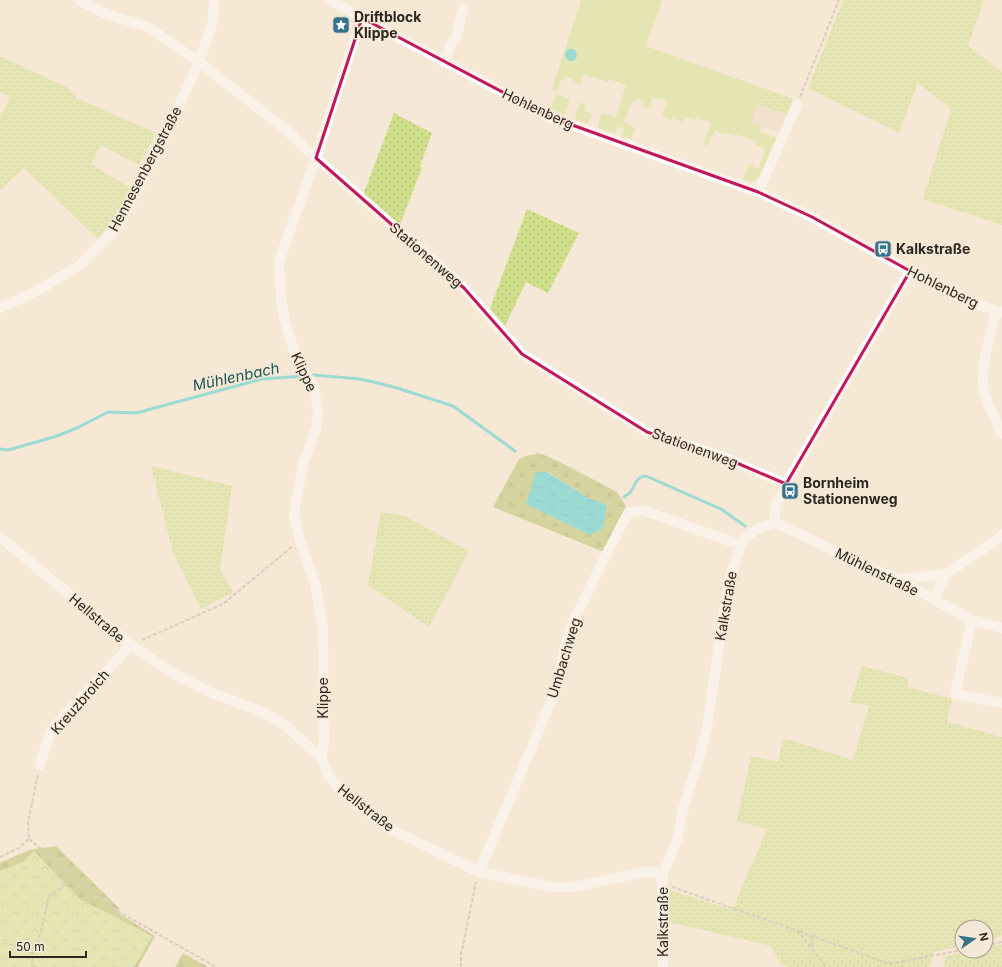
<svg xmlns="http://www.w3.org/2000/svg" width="1002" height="967" viewBox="0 0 1002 967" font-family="Inter,sans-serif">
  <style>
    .built { fill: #eddac3 }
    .grass { fill: url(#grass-dots) }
    .forest { fill: url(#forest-firs); fill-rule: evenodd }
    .park { fill: url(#park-crowns) }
    .garden { fill: #d0df8b }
    .water { fill: url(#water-ripples) }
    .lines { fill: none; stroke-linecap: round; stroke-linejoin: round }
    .stream { stroke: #2fc9d2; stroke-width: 3 }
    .path { stroke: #b9ae9f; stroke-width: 2; stroke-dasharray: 4 2; stroke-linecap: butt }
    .minor { stroke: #fff; stroke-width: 10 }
    .marked { fill: none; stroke: #c2185b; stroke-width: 3; stroke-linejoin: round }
    .labels { text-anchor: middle; stroke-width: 3; stroke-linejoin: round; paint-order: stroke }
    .poi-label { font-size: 14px; font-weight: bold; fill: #2c2720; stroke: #f6e8d6; text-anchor: start }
    .street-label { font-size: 14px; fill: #2c2720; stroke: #f6e8d6 }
    .water-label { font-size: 15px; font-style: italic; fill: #195559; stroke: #f6e8d6 }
  </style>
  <defs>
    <pattern id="grass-dots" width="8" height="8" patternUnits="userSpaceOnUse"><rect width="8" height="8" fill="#d0df8b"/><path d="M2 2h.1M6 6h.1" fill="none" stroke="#b3bf78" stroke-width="1.8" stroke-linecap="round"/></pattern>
    <pattern id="forest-firs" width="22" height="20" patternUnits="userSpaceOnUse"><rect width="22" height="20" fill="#adbd5e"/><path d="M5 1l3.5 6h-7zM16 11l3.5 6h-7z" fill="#95a251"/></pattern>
    <pattern id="park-crowns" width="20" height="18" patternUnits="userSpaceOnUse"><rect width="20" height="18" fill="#d0df8b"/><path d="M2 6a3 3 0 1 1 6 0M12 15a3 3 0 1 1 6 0" fill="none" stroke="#b3bf78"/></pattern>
    <pattern id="water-ripples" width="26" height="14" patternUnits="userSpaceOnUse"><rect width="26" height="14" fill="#2fc9d2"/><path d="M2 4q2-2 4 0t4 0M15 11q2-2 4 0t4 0" fill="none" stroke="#28a3aa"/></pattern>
  </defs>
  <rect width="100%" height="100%" fill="#f6e8d6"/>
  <polygon class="built" points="757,105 787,115 779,133 751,123"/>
  <g class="grass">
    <polygon points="843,0 984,0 968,46 1002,72 1002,225 923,199 951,109 918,83 899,133 808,88"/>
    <polygon points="0,56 68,88 76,98 156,133 139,165 101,145 91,164 132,189 98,239 24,168 0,190 0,117 11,97 0,92"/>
    <polygon points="763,88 793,99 787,115 759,105 759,103"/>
    <polygon points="394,113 432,133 420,166 422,168 399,227 363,195"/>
    <polygon points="527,209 579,233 548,293 526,282 505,326 490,309"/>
    <polygon points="151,466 232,486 220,570 233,592 201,609 173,553"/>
    <polygon points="381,512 404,516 469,551 429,627 368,585"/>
    <polygon points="862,666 908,678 907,687 952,699 947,722 1002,737 1002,936 986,940 986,927 962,927 962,946 934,952 929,967 791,967 781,965 771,946 669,922 670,890 732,910 767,829 737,821 751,756 778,762 783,738 853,760 869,706 850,702"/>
    <polygon points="1002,944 1002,967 943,967 946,956 968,951 986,951 986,947"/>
  </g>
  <g class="forest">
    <path d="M539 453 558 461 617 492 626 506 604 552 493 507 519 459 526 456ZM536 472H548L590 500Z"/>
    <polygon points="56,846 120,909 117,912 155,936 138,967 0,967 0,863 29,850"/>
    <polygon points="183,953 208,967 175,967"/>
  </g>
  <polygon class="park" points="34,851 80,899 152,936 134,967 0,967 0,871 24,861"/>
  <g class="garden">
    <path d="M581 0H662L646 46 763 88 759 103V105H757L751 123 761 127 760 132 777 138 761 177 751 182 743 179 749 164 754 165 753 167 759 169 765 148 755 145 756 141 735 134V136L724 132V134L715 131 713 135H711L708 146 703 144 711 123 696 118 695 120 685 117 683 122 673 118 672 120 662 116 667 101C662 99 657 99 652 97L648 109 642 107 644 102 638 99 633 101 627 112V114L624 122 627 123V125L633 126 632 128 635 129 631 139 621 136 624 128 618 126 615 134 597 127 602 113 616 117 626 85 609 79 607 82 583 74 580 85 572 83 573 79 566 76 564 80H561L557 91 552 89Z"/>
    <polygon points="556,94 570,99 565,115 551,109"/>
    <polygon points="580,102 586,105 584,111 592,114 588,124 576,119 575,115"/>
  </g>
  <g class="water">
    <circle cx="571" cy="55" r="6"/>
    <polygon points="536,472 547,472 590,499 606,504 606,513 602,529 590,535 526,504"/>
  </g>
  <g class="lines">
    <g class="stream">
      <polyline points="310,375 314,375 359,379 374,382 397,388 453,406 515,451"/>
      <polyline points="0,449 8,450 54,437 77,428 108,412 136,413 262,379 304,376"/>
      <path d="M624 497C625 496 628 494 630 493 635 486 636 476 646 476L721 509 745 526"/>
    </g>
    <g class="path">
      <polyline points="800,97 839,0"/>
      <polyline points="142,640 223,604 293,546"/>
      <polyline points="29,839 116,910 216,967"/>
      <polyline points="0,857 19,848 29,839 28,823 38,774"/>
      <polyline points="672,887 798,931 826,967"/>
      <polyline points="799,931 889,964 962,950"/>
      <polyline points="812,936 812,949"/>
      <polyline points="3,943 24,948 33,954"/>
      <polyline points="986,945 1002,942"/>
      <polyline points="32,967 33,954 39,939 49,896 64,886 57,862"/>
      <polyline points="461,967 461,955 476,882"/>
    </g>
    <g class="minor">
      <polyline points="79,0 101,12 148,27 199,62 285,129 316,158 464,288 522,354 647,432 723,457 786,484"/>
      <polyline points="330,0 362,18 550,117 758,192 812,217 910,271 969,301 996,311 1002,312"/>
      <polyline points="445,62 450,46 456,38 463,9"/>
      <polyline points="758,192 797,105"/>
      <polyline points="0,308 39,290 80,265 112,233 121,220 164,138 199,62 213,21 214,0"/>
      <path d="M996 311C991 333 979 370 984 391 988 406 996 420 1002 434"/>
      <polyline points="775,523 775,507 786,484 910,271"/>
      <polyline points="775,523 798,533 867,567 901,580 933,599 972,620 1002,628"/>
      <polyline points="0,537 131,645 171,672 212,693 258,710 284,724 321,758 329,776 338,788 388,828 479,872 551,887 574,887 644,872 653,872 663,875"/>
      <polyline points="901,580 947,573 998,539 1002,534"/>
      <polyline points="933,599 947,573"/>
      <polyline points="972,620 955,694 1002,703"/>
      <polyline points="321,758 324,742 323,627 315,583 300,540 294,515 303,464 316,428 318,411 314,387 296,357 285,321 281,299 279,261 316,158 343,73 362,18"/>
      <polyline points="40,765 51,730 131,645"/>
      <polyline points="479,872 558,685 564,651 570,628 606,555 628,513 642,510 741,545"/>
      <polyline points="663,967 662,884 663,875 678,837 682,813 698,762 707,728 729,578 741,545 747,536 759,528 775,523"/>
    </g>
  </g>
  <path d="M0 0H1002V967H0ZM362 18 550 117 758 192 812 217 910 271 786 484 723 457 647 432 522 354 464 288 316 158Z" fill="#f6e8d6" fill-opacity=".55" fill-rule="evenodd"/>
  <path class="marked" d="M362 18 550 117 758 192 812 217 910 271 786 484 723 457 647 432 522 354 464 288 316 158Z"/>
  <defs>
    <symbol id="sight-square" viewBox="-11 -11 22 22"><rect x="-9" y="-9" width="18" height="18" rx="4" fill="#367289" stroke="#f6e8d6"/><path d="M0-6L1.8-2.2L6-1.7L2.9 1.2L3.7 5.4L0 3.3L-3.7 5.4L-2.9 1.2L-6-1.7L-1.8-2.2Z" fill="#fff"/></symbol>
    <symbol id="bus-square" viewBox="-11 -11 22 22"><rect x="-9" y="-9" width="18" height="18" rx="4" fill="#367289" stroke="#f6e8d6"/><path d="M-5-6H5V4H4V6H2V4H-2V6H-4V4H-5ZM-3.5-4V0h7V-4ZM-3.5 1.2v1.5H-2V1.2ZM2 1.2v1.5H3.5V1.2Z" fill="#fff"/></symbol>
  </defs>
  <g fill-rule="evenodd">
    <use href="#sight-square" x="331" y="15" width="20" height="20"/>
    <use href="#bus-square" x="873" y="239" width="20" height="20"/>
    <use href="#bus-square" x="780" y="481" width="20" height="20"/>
  </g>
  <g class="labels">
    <g class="poi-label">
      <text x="354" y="22">Driftblock<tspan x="354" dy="16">Klippe</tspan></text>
      <text x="896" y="254">Kalkstraße</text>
      <text x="803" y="488">Bornheim<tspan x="803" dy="16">Stationenweg</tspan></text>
    </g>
    <g class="street-label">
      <text transform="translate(538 109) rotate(25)" y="5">Hohlenberg</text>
      <text transform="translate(145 169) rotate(-62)" y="5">Hennesenbergstraße</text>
      <text transform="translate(426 255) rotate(41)" y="5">Stationenweg</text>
      <text transform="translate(943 287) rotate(26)" y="5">Hohlenberg</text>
      <text transform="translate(304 372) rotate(65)" y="5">Klippe</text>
      <text transform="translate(695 448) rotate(20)" y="5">Stationenweg</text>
      <text transform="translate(877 572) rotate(26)" y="5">Mühlenstraße</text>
      <text transform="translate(726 606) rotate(-80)" y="5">Kalkstraße</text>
      <text transform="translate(97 618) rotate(40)" y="5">Hellstraße</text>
      <text transform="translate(564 658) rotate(-73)" y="5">Umbachweg</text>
      <text transform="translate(323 698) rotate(-90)" y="5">Klippe</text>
      <text transform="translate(80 702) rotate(-49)" y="5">Kreuzbroich</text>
      <text transform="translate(366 808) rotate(38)" y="5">Hellstraße</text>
      <text transform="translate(663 922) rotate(-90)" y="5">Kalkstraße</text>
    </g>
    <g class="water-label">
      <text transform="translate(236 377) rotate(-12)" y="5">Mühlenbach</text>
    </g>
  </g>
  <g transform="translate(974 939) rotate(77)"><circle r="19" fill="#f6e8d6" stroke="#a59b8d"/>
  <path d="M0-3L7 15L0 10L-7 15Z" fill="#367289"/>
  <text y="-6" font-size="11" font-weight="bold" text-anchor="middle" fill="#2c2720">N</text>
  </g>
  <path d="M10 951v6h76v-6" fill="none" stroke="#2c2720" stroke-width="2"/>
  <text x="16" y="951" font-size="12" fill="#2c2720" stroke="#f6e8d6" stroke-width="3" paint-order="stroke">50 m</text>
</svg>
